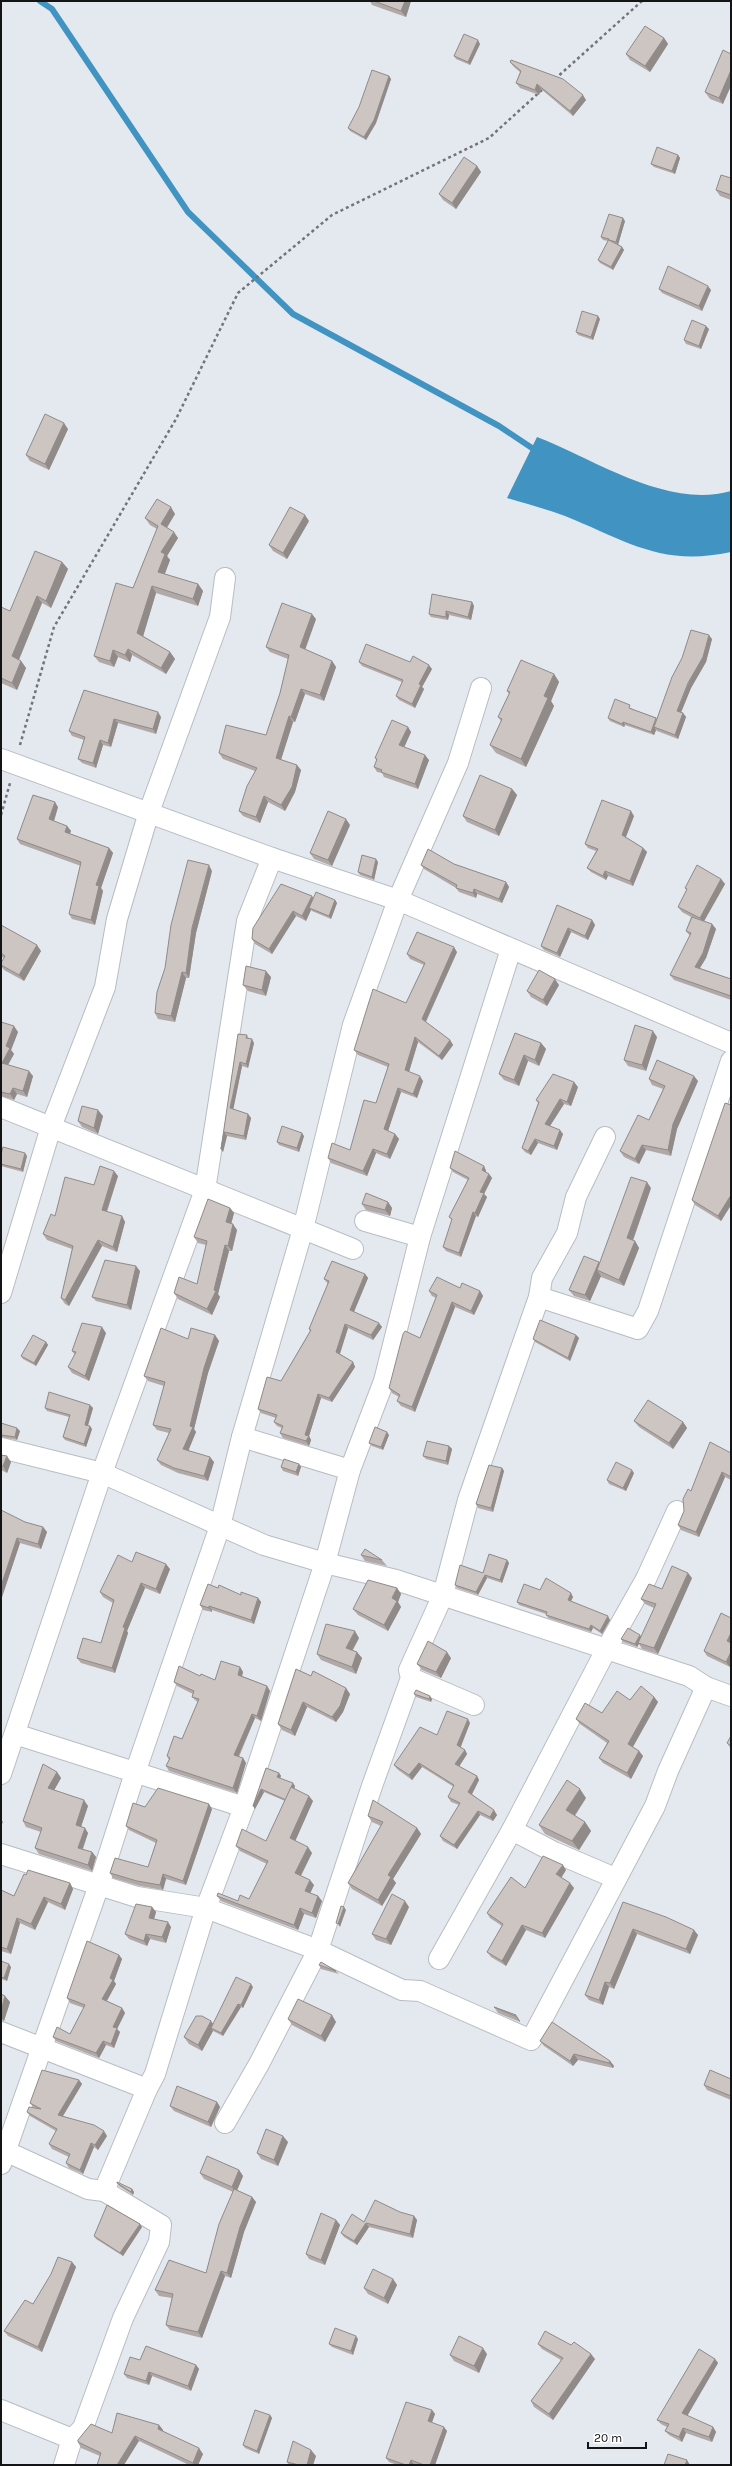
<svg xmlns="http://www.w3.org/2000/svg" width="732" height="2466" viewBox="0 0 732 2466" font-family="Karla,sans-serif">
  <style>
    .water { fill: #4194c1 }
    .lines { fill: none; stroke-linecap: round; stroke-linejoin: round }
    .stream { stroke: #4194c1; stroke-width: 6 }
    .minor-casing { stroke: #b8bdc3; stroke-width: 22 }
    .path { stroke: #717478; stroke-width: 2.5; stroke-dasharray: 3 3; stroke-linecap: butt }
    .minor { stroke: #fff; stroke-width: 20 }
    .wall { fill: #b0a9a7 }
    .shaded-wall { fill: #908a88 }
    .building { fill: #cdc5c2; stroke: #908a88 }
  </style>
  <rect width="100%" height="100%" fill="#e4e9ef"/>
  <path class="water" d="M537 437C596 460 667 509 731 491V552C661 567 627 541 565 516 546 509 527 504 507 498Z"/>
  <g class="lines">
    <polyline class="stream" points="40,1 52,9 188,212 293,314 499,426 538,452"/>
    <defs>
      <g id="minor">
        <polyline points="1,759 272,858 398,900 731,1043"/>
        <polyline points="1,1107 353,1249"/>
        <polyline points="365,1221 420,1237"/>
        <polyline points="1,1293 51,1127 105,987 117,919 149,812 220,617 225,578"/>
        <polyline points="539,1297 638,1329 648,1311 731,1061"/>
        <polyline points="242,1437 350,1470"/>
        <polyline points="1,1448 102,1473 264,1545 325,1563 396,1580 689,1676 706,1687 731,1696"/>
        <polyline points="411,1678 474,1705"/>
        <polyline points="15,1734 244,1807"/>
        <polyline points="1,1774 102,1473 205,1190 247,921 272,858"/>
        <polyline points="512,1830 554,1852 615,1878"/>
        <polyline points="1,1854 137,1897 206,1908 318,1950 402,1990 420,1991 531,2040 655,1806 668,1771 706,1687"/>
        <polyline points="439,1959 512,1830 607,1648 646,1579 677,1511"/>
        <polyline points="1,2032 147,2089"/>
        <polyline points="225,2123 259,2064 318,1950 372,1786 411,1678 409,1670 443,1595 468,1500 539,1297 542,1278 567,1233 576,1197 605,1137"/>
        <polyline points="1,2149 88,2189 104,2191 161,2225 159,2242 123,2318 83,2428 72,2439 64,2465"/>
        <polyline points="1,2164 99,1885 135,1773 220,1526 242,1437 303,1229 353,1025 398,900 458,763 481,688"/>
        <polyline points="104,2191 147,2089 155,2074 206,1908 244,1807 325,1563 350,1470 384,1381 420,1237 511,949"/>
        <polyline points="1,2410 72,2439"/>
      </g>
    </defs>
    <use href="#minor" class="minor-casing"/>
    <g class="path">
      <polyline points="555,79 642,1"/>
      <polyline points="20,745 54,627 176,419 238,293 332,215 489,138 543,89"/>
      <polyline points="1,815 10,783"/>
    </g>
    <use href="#minor" class="minor"/>
  </g>
  <g class="wall">
    <polygon points="370,1 411,1 406,17 372,5"/>
    <polygon points="664,38 668,44 650,72 630,60 626,54"/>
    <polygon points="480,44 470,65 456,59 454,56"/>
    <polygon points="731,54 723,104 710,99 705,92"/>
    <polygon points="510,62 586,100 573,116 541,89 539,95 520,88 516,83 520,72 514,67"/>
    <polygon points="389,76 391,79 376,123 366,140 350,131 348,128"/>
    <polygon points="678,155 680,158 675,174 654,167 651,164"/>
    <polygon points="477,166 481,172 456,209 443,200 439,194"/>
    <polygon points="731,178 731,200 720,196 716,190"/>
    <polygon points="625,221 618,244 622,247 624,250 613,270 600,263 598,260 608,241 603,240 601,237"/>
    <polygon points="659,289 711,290 702,311 662,293"/>
    <polygon points="600,319 593,340 578,335 576,332"/>
    <polygon points="709,329 701,349 686,344 684,340"/>
    <polygon points="68,429 49,470 30,461 26,455"/>
    <polygon points="175,514 167,528 178,538 167,556 170,560 165,574 198,584 203,591 198,606 156,593 143,636 170,652 175,659 166,674 132,655 130,662 118,657 114,667 99,662 94,656 133,588 157,529 150,525 145,518"/>
    <polygon points="309,521 287,559 273,551 269,545"/>
    <polygon points="62,562 68,569 51,608 42,603 19,660 21,661 26,668 17,690 1,683 1,607 10,611"/>
    <polygon points="472,602 474,606 471,620 449,615 448,620 431,617 429,614"/>
    <polygon points="316,619 305,649 332,661 336,667 324,701 305,694 295,722 293,722 281,759 301,770 295,792 285,811 268,802 260,823 243,816 239,811 255,771 223,759 219,753 266,735 280,693 288,659 270,652 266,647"/>
    <polygon points="712,639 706,662 691,688 681,712 683,713 686,717 678,739 657,731 656,730 654,735 625,725 624,727 610,721 608,718 632,708 632,709 657,718"/>
    <polygon points="359,662 410,662 432,669 422,687 424,689 415,708 399,700 396,696 402,682 362,666"/>
    <polygon points="554,674 559,682 551,701 554,706 526,767 496,753 490,745 501,721 498,717 509,694 507,691"/>
    <polygon points="84,690 161,717 156,734 118,723 111,747 103,745 96,768 82,763 78,759 84,740 72,736 69,731"/>
    <polygon points="408,727 411,732 404,747 429,760 418,789 384,777 382,773 377,772 374,767 377,761 375,758"/>
    <polygon points="512,789 517,795 499,836 467,822 463,816"/>
    <polygon points="58,807 54,821 67,826 71,831 70,834 109,848 113,853 101,888 103,891 95,925 72,919 69,914 81,866 20,844 17,839"/>
    <polygon points="634,816 626,837 643,848 647,852 633,886 608,876 606,880 591,872 587,868 596,851 588,848 585,844"/>
    <polygon points="350,825 332,866 314,859 310,853"/>
    <polygon points="378,862 374,880 360,875 358,872"/>
    <polygon points="454,864 506,882 509,887 502,903 477,894 476,898 459,892 456,888 424,869 421,865"/>
    <polygon points="212,871 196,933 189,978 186,978 175,1022 158,1019 155,1013"/>
    <polygon points="721,879 725,884 704,921 712,924 716,929 706,958 700,968 731,979 731,1000 674,980 670,975 690,936 686,931 691,917 682,912 678,907 687,890 685,888"/>
    <polygon points="313,898 335,900 337,903 331,919 312,911 311,910 306,921 296,916 272,954 255,944 252,939"/>
    <polygon points="557,905 592,920 595,925 588,940 571,932 560,957 544,950 541,946"/>
    <polygon points="1,925 41,951 24,981 4,970 1,966 1,963 4,958 1,957"/>
    <polygon points="457,952 426,1022 450,1040 453,1045 442,1060 418,1042 409,1072 423,1081 417,1098 401,1092 388,1131 395,1134 399,1139 390,1159 376,1153 367,1176 331,1163 328,1158 350,1150 376,1103 388,1067 358,1055 354,1050 406,1003 424,965 410,959 407,954"/>
    <polygon points="271,977 266,996 248,991 243,985"/>
    <polygon points="559,985 547,1006 531,997 527,991"/>
    <polygon points="1,1022 18,1032 11,1050 14,1054 8,1065 33,1076 27,1097 17,1094 14,1100 1,1096"/>
    <polygon points="515,1033 541,1043 546,1049 539,1066 528,1061 519,1086 504,1080 499,1074"/>
    <polygon points="238,1034 247,1035 249,1039 254,1043 248,1068 242,1066 233,1109 248,1114 251,1118 246,1140 227,1136 223,1152 221,1149"/>
    <polygon points="657,1037 646,1071 628,1066 624,1060"/>
    <polygon points="649,1079 698,1081 677,1129 671,1156 646,1150 639,1164 624,1157 620,1151 649,1120 663,1089 652,1085"/>
    <polygon points="578,1087 571,1106 564,1104 550,1126 563,1134 557,1150 538,1143 531,1155 525,1152 522,1148 538,1103 536,1100"/>
    <polygon points="731,1105 731,1205 721,1221 695,1205 692,1200"/>
    <polygon points="103,1116 98,1134 82,1127 78,1121"/>
    <polygon points="304,1136 299,1152 279,1145 277,1142"/>
    <polygon points="1,1154 27,1156 23,1172 1,1166"/>
    <polygon points="484,1166 486,1171 486,1172 489,1174 492,1178 484,1194 487,1197 478,1217 476,1216 461,1257 446,1251 443,1247 452,1220 449,1217 468,1180 453,1172 450,1168"/>
    <polygon points="118,1176 107,1212 122,1216 125,1222 117,1252 102,1246 69,1306 65,1304 61,1298 72,1249 47,1240 43,1234 55,1216 94,1185"/>
    <polygon points="651,1188 633,1241 635,1241 639,1248 624,1286 601,1277 601,1276 590,1301 574,1296 569,1290 600,1263"/>
    <polygon points="388,1202 392,1208 390,1216 366,1210 362,1204"/>
    <polygon points="230,1208 234,1213 231,1224 237,1230 232,1251 229,1251 218,1294 220,1297 212,1315 178,1299 174,1293 197,1284 206,1245 198,1243 194,1237"/>
    <polygon points="140,1271 131,1310 96,1301 92,1297"/>
    <polygon points="365,1274 368,1278 354,1312 382,1327 373,1340 348,1328 340,1354 353,1362 355,1367 332,1402 321,1398 309,1436 311,1440 309,1446 283,1438 280,1433 282,1428 277,1426 274,1422 276,1418 261,1413 258,1409 281,1381 310,1331 309,1329 328,1284 324,1279"/>
    <polygon points="460,1288 480,1291 483,1296 474,1315 455,1307 415,1412 401,1406 397,1401 399,1397 392,1393 389,1388 420,1338 436,1298 432,1296 429,1291"/>
    <polygon points="106,1333 89,1381 72,1373 68,1367 75,1355 72,1351"/>
    <polygon points="215,1335 219,1341 208,1373 194,1429 196,1432 188,1450 214,1462 208,1481 178,1473 161,1465 157,1460 169,1433 157,1430 153,1425 164,1386 148,1381 144,1376 188,1339"/>
    <polygon points="576,1335 579,1338 570,1361 535,1342 533,1339"/>
    <polygon points="46,1342 48,1345 36,1366 23,1359 21,1356"/>
    <polygon points="90,1405 93,1408 88,1426 92,1429 86,1447 65,1440 63,1437 69,1417 47,1411 45,1408"/>
    <polygon points="634,1421 683,1422 687,1428 673,1449 639,1427"/>
    <polygon points="1,1423 20,1431 17,1440 1,1437"/>
    <polygon points="389,1435 383,1450 372,1446 369,1443"/>
    <polygon points="449,1446 452,1449 448,1465 426,1459 423,1456"/>
    <polygon points="731,1453 731,1480 725,1477 699,1537 681,1530 678,1525 684,1511 691,1491"/>
    <polygon points="1,1455 11,1462 7,1473 1,1470"/>
    <polygon points="299,1464 301,1467 298,1476 283,1471 281,1467"/>
    <polygon points="502,1468 504,1471 493,1512 478,1508 476,1504"/>
    <polygon points="634,1473 626,1491 609,1484 607,1480"/>
    <polygon points="1,1510 25,1522 43,1527 47,1532 41,1549 20,1543 1,1600"/>
    <polygon points="361,1555 382,1560 387,1566 365,1561"/>
    <polygon points="507,1560 509,1563 502,1583 487,1578 478,1595 457,1588 455,1585 483,1573"/>
    <polygon points="132,1562 170,1569 160,1594 145,1588 127,1631 128,1633 115,1673 81,1663 77,1658 101,1643 113,1603 103,1597 100,1592"/>
    <polygon points="692,1578 658,1654 642,1649 639,1644 637,1647 623,1642 621,1639 640,1635 641,1637 654,1608 645,1604 641,1599 662,1589"/>
    <polygon points="397,1588 401,1594 398,1602 401,1607 388,1631 358,1615 353,1609"/>
    <polygon points="540,1590 573,1597 571,1601 610,1620 602,1634 593,1628 591,1632 548,1618 546,1614 519,1605 517,1602"/>
    <polygon points="241,1595 258,1598 261,1602 254,1624 212,1610 212,1612 203,1610 200,1605"/>
    <polygon points="731,1618 731,1664 730,1667 707,1656 704,1651"/>
    <polygon points="359,1638 353,1650 362,1658 356,1674 321,1660 317,1654"/>
    <polygon points="451,1658 441,1678 422,1670 417,1664"/>
    <polygon points="240,1667 243,1672 242,1676 267,1686 270,1691 261,1721 255,1718 239,1757 243,1758 246,1763 237,1793 169,1771 166,1766 169,1760 167,1756 182,1739 198,1702 196,1701 192,1697 193,1694 177,1686 174,1682 200,1676 215,1680"/>
    <polygon points="296,1669 350,1694 343,1712 336,1722 307,1707 295,1736 282,1730 278,1724"/>
    <polygon points="414,1694 432,1699 431,1702 416,1697"/>
    <polygon points="654,1697 658,1702 633,1747 639,1751 643,1756 631,1779 603,1763 599,1758 607,1743 580,1724 576,1719 602,1713 630,1700"/>
    <polygon points="470,1723 460,1747 465,1750 467,1754 459,1767 477,1776 479,1780 472,1794 497,1815 493,1821 480,1815 457,1849 443,1841 440,1836 459,1805 451,1802 448,1797 454,1787 422,1767 412,1780 397,1769 394,1765 437,1735"/>
    <polygon points="731,1736 731,1749 727,1743"/>
    <polygon points="266,1768 279,1773 281,1776 280,1778 295,1786 294,1789 313,1801 295,1840 312,1853 301,1876 314,1885 310,1893 318,1896 322,1901 316,1918 304,1914 298,1930 221,1901 217,1896 238,1901 249,1899 267,1864 240,1851 236,1846 266,1841 285,1801 264,1792 255,1809 253,1806"/>
    <polygon points="57,1772 61,1778 54,1790 88,1806 81,1826 88,1833 83,1849 92,1852 96,1857 92,1871 39,1854 35,1848 41,1832 26,1827 23,1821"/>
    <polygon points="586,1798 575,1816 585,1822 591,1831 579,1850 545,1834 539,1825"/>
    <polygon points="145,1807 212,1809 186,1885 166,1879 163,1890 140,1886 113,1878 110,1873 148,1867 156,1843 129,1830 126,1826"/>
    <polygon points="368,1816 417,1828 421,1834 393,1879 396,1883 382,1906 352,1889 348,1883 381,1826 372,1822"/>
    <polygon points="566,1870 561,1877 574,1888 545,1938 526,1930 506,1966 491,1957 487,1952 502,1926 490,1918 487,1913 525,1888"/>
    <polygon points="26,1875 70,1883 73,1889 65,1910 48,1902 35,1930 20,1923 11,1954 1,1951 1,1890 14,1896"/>
    <polygon points="623,1902 698,1935 690,1954 637,1934 614,1989 609,1987 603,2005 589,2000 585,1995"/>
    <polygon points="152,1907 156,1912 154,1919 171,1927 166,1943 150,1939 147,1946 129,1939 125,1934"/>
    <polygon points="409,1907 391,1945 376,1940 372,1934"/>
    <polygon points="119,1955 122,1959 114,1981 116,1984 107,2001 122,2008 125,2013 117,2029 120,2032 114,2048 106,2045 99,2058 56,2041 53,2037 70,2034 84,2008 70,2003 67,1998"/>
    <polygon points="1,1961 11,1967 7,1981 1,1979"/>
    <polygon points="319,1965 336,1971 339,1974 321,1969"/>
    <polygon points="253,1987 243,2008 241,2007 223,2036 213,2031 202,2051 189,2044 184,2037 211,2021 213,2024"/>
    <polygon points="1,1994 10,2002 4,2021 1,2020"/>
    <polygon points="494,2007 516,2015 520,2021 520,2022 498,2013"/>
    <polygon points="288,2019 336,2022 325,2042 292,2025"/>
    <polygon points="540,2041 610,2061 614,2066 613,2068 578,2060 573,2066 544,2046"/>
    <polygon points="731,2079 731,2100 707,2090 704,2085"/>
    <polygon points="79,2080 82,2084 63,2116 107,2136 98,2150 94,2147 83,2174 69,2168 66,2163 69,2157 52,2149 49,2144 56,2131 30,2116 27,2112 35,2108 33,2107 30,2103"/>
    <polygon points="217,2102 220,2107 211,2127 174,2111 170,2106"/>
    <polygon points="288,2142 278,2166 261,2159 257,2153"/>
    <polygon points="239,2170 243,2176 237,2190 252,2197 256,2202 244,2232 231,2278 225,2276 202,2338 170,2330 166,2325 172,2298 159,2296 155,2290 206,2273 233,2192 204,2179 200,2173"/>
    <polygon points="117,2183 132,2189 134,2192 133,2195 119,2186"/>
    <polygon points="414,2216 417,2220 413,2238 369,2227 357,2245 344,2237 341,2233 364,2222"/>
    <polygon points="336,2220 340,2225 325,2265 309,2259 306,2254"/>
    <polygon points="142,2227 123,2256 96,2239 94,2236"/>
    <polygon points="72,2262 76,2267 42,2352 8,2336 4,2331 33,2304"/>
    <polygon points="393,2279 397,2285 388,2304 368,2294 364,2288"/>
    <polygon points="358,2339 353,2355 332,2347 329,2344"/>
    <polygon points="538,2344 595,2359 553,2420 534,2407 531,2401 561,2360 542,2349"/>
    <polygon points="487,2354 479,2373 454,2361 450,2355"/>
    <polygon points="715,2359 718,2363 687,2416 713,2427 716,2432 712,2442 686,2433 682,2442 669,2435 665,2431 667,2427 661,2424 657,2420"/>
    <polygon points="140,2360 196,2365 199,2369 191,2391 152,2376 149,2385 127,2378 124,2374"/>
    <polygon points="432,2410 435,2414 432,2422 447,2431 435,2465 397,2465 389,2462 386,2458"/>
    <polygon points="270,2415 272,2418 259,2454 245,2448 243,2445"/>
    <polygon points="159,2425 163,2430 163,2431 203,2454 198,2465 189,2465 139,2441 100,2456 81,2448 78,2442 112,2433"/>
    <polygon points="316,2456 313,2465 289,2465 287,2462"/>
  </g>
  <g class="shaded-wall">
    <polygon points="405,1 411,1 406,17 401,11"/>
    <polygon points="664,38 668,44 650,72 645,66"/>
    <polygon points="478,40 480,44 470,65 468,62"/>
    <polygon points="731,70 731,86 723,104 719,98"/>
    <polygon points="389,76 391,79 376,123 366,140 364,137"/>
    <polygon points="537,84 541,89 539,95 535,90"/>
    <polygon points="583,95 586,100 573,116 570,111"/>
    <polygon points="678,155 680,158 675,174 672,171"/>
    <polygon points="477,166 481,172 456,209 452,203"/>
    <polygon points="623,218 625,221 618,245 616,242"/>
    <polygon points="622,247 624,250 613,270 611,267"/>
    <polygon points="708,286 711,290 702,311 699,306"/>
    <polygon points="598,316 600,319 593,340 591,337"/>
    <polygon points="706,326 709,329 701,349 699,346"/>
    <polygon points="64,423 68,429 49,470 45,464"/>
    <polygon points="171,507 175,514 165,530 161,524"/>
    <polygon points="305,515 309,521 287,559 283,553"/>
    <polygon points="174,532 178,538 167,556 170,560 163,578 158,572 161,552"/>
    <polygon points="62,562 68,569 51,608 46,601"/>
    <polygon points="198,584 203,591 198,606 193,599"/>
    <polygon points="152,586 156,593 142,640 137,633"/>
    <polygon points="37,596 42,603 17,664 12,656"/>
    <polygon points="472,602 474,606 471,620 468,617"/>
    <polygon points="446,611 449,615 448,620 446,617"/>
    <polygon points="312,614 316,619 304,653 300,647"/>
    <polygon points="709,635 712,639 706,662 691,688 680,715 677,711"/>
    <polygon points="128,649 132,655 130,662 125,655"/>
    <polygon points="113,650 118,657 114,667 110,661"/>
    <polygon points="170,652 175,659 166,674 161,668"/>
    <polygon points="21,661 26,668 17,690 12,683"/>
    <polygon points="332,661 336,667 324,701 320,695"/>
    <polygon points="429,665 432,669 422,687 424,689 415,708 412,704 419,684"/>
    <polygon points="554,674 559,682 551,701 554,706 526,767 521,759 544,696"/>
    <polygon points="301,689 305,694 295,722 291,717"/>
    <polygon points="158,712 161,717 156,734 153,729"/>
    <polygon points="683,713 686,717 678,739 675,735"/>
    <polygon points="289,716 293,722 280,763 276,758"/>
    <polygon points="656,718 654,727 656,730 654,735 651,732"/>
    <polygon points="114,719 118,723 111,747 108,743"/>
    <polygon points="623,722 625,725 624,727 622,724"/>
    <polygon points="408,727 411,732 403,750 399,745"/>
    <polygon points="100,740 103,745 96,768 93,763"/>
    <polygon points="425,755 429,760 418,789 415,784"/>
    <polygon points="297,765 301,770 295,792 285,811 281,805"/>
    <polygon points="512,789 517,795 499,836 495,830"/>
    <polygon points="264,796 268,802 260,823 256,817"/>
    <polygon points="55,802 58,807 53,824 49,819"/>
    <polygon points="631,811 634,816 625,839 622,835"/>
    <polygon points="346,819 350,825 332,866 328,860"/>
    <polygon points="67,826 71,831 68,837 65,832"/>
    <polygon points="109,848 113,853 101,888 103,891 95,925 91,920 96,885"/>
    <polygon points="643,848 647,852 633,886 630,881"/>
    <polygon points="376,859 378,862 374,880 372,877"/>
    <polygon points="209,865 212,871 196,933 189,978 186,973 192,928"/>
    <polygon points="605,871 608,876 606,880 603,876"/>
    <polygon points="721,879 725,884 703,923 700,918"/>
    <polygon points="506,882 509,887 502,903 499,899"/>
    <polygon points="474,889 477,894 476,898 473,893"/>
    <polygon points="312,896 315,901 309,908 311,910 306,921 302,916"/>
    <polygon points="335,900 337,903 331,919 329,916"/>
    <polygon points="293,911 296,916 272,954 269,949"/>
    <polygon points="592,920 595,925 588,940 585,936"/>
    <polygon points="712,924 716,929 706,958 698,971 695,967"/>
    <polygon points="568,928 571,932 560,957 557,953"/>
    <polygon points="37,945 41,951 24,981 19,975"/>
    <polygon points="454,947 457,952 425,1023 422,1019"/>
    <polygon points="266,971 271,977 266,996 262,990"/>
    <polygon points="182,972 186,978 175,1022 171,1016"/>
    <polygon points="555,979 559,985 547,1006 543,1000"/>
    <polygon points="14,1026 18,1032 11,1050 14,1054 6,1068 2,1063 6,1046"/>
    <polygon points="653,1031 657,1037 646,1071 642,1065"/>
    <polygon points="415,1037 418,1042 408,1075 405,1070"/>
    <polygon points="252,1039 254,1043 248,1068 246,1064"/>
    <polygon points="450,1040 453,1045 442,1060 439,1056"/>
    <polygon points="541,1043 546,1049 539,1066 535,1060"/>
    <polygon points="524,1055 528,1061 519,1086 514,1080"/>
    <polygon points="240,1062 242,1066 233,1111 230,1108"/>
    <polygon points="29,1071 33,1076 27,1097 23,1091"/>
    <polygon points="420,1076 423,1081 417,1098 413,1094"/>
    <polygon points="694,1076 698,1081 677,1129 671,1156 668,1150 673,1124"/>
    <polygon points="574,1082 578,1087 571,1106 567,1102"/>
    <polygon points="13,1088 17,1094 14,1100 10,1094"/>
    <polygon points="398,1088 401,1092 387,1134 384,1129"/>
    <polygon points="560,1099 564,1104 548,1129 545,1124"/>
    <polygon points="98,1110 103,1116 98,1134 94,1128"/>
    <polygon points="248,1114 251,1118 246,1140 244,1136"/>
    <polygon points="560,1130 563,1134 557,1150 554,1146"/>
    <polygon points="224,1132 227,1136 223,1152 221,1149"/>
    <polygon points="302,1133 304,1136 299,1152 297,1148"/>
    <polygon points="395,1134 399,1139 390,1159 387,1154"/>
    <polygon points="535,1139 538,1143 531,1155 528,1151"/>
    <polygon points="642,1145 646,1150 639,1164 635,1159"/>
    <polygon points="373,1149 376,1153 367,1176 363,1171"/>
    <polygon points="25,1153 27,1156 23,1172 21,1169"/>
    <polygon points="484,1166 486,1171 485,1174 482,1170"/>
    <polygon points="114,1171 118,1176 105,1216 102,1210"/>
    <polygon points="489,1174 492,1178 484,1194 487,1197 478,1217 475,1213 480,1192"/>
    <polygon points="647,1182 651,1188 631,1245 627,1238"/>
    <polygon points="731,1195 731,1205 721,1221 718,1216"/>
    <polygon points="388,1202 392,1208 390,1216 385,1210"/>
    <polygon points="230,1208 234,1213 230,1228 226,1222"/>
    <polygon points="473,1212 476,1216 461,1257 459,1253"/>
    <polygon points="122,1216 125,1222 117,1252 113,1247"/>
    <polygon points="233,1224 237,1230 232,1251 228,1246"/>
    <polygon points="98,1240 102,1246 69,1306 65,1300"/>
    <polygon points="635,1241 639,1248 624,1286 619,1280"/>
    <polygon points="225,1245 229,1251 218,1294 220,1297 212,1315 207,1309"/>
    <polygon points="599,1262 604,1268 597,1270 601,1276 590,1301 585,1295"/>
    <polygon points="136,1266 140,1271 131,1310 127,1305"/>
    <polygon points="365,1274 368,1278 353,1314 350,1310"/>
    <polygon points="480,1291 483,1296 474,1315 471,1311"/>
    <polygon points="452,1302 455,1307 415,1412 412,1407"/>
    <polygon points="379,1323 382,1327 373,1340 371,1335"/>
    <polygon points="345,1324 348,1328 339,1356 336,1352"/>
    <polygon points="102,1327 106,1333 89,1381 85,1376"/>
    <polygon points="215,1335 219,1341 208,1373 194,1429 196,1432 187,1454 183,1449 190,1426 204,1368"/>
    <polygon points="576,1335 579,1338 570,1361 568,1358"/>
    <polygon points="46,1342 48,1345 36,1366 34,1363"/>
    <polygon points="353,1362 355,1367 332,1402 329,1398"/>
    <polygon points="318,1394 321,1398 309,1436 311,1440 309,1446 306,1441 305,1435"/>
    <polygon points="90,1405 93,1408 87,1428 85,1425"/>
    <polygon points="683,1422 687,1428 673,1449 669,1443"/>
    <polygon points="90,1426 92,1429 86,1447 84,1444"/>
    <polygon points="17,1428 20,1431 17,1440 15,1437"/>
    <polygon points="387,1432 389,1435 383,1450 381,1447"/>
    <polygon points="449,1446 452,1449 448,1465 446,1461"/>
    <polygon points="7,1456 11,1462 7,1473 3,1466"/>
    <polygon points="210,1457 214,1462 208,1481 204,1476"/>
    <polygon points="299,1464 301,1467 298,1476 296,1472"/>
    <polygon points="502,1468 504,1471 493,1512 491,1508"/>
    <polygon points="632,1470 634,1473 626,1491 623,1488"/>
    <polygon points="722,1472 725,1477 699,1537 696,1532"/>
    <polygon points="43,1527 47,1532 41,1549 38,1544"/>
    <polygon points="17,1538 20,1543 1,1600 1,1586"/>
    <polygon points="507,1560 509,1563 502,1583 500,1580"/>
    <polygon points="166,1564 170,1569 160,1594 156,1589"/>
    <polygon points="688,1573 692,1578 658,1654 654,1648"/>
    <polygon points="485,1575 487,1578 478,1595 476,1592"/>
    <polygon points="141,1583 145,1588 127,1631 128,1633 115,1673 112,1668 123,1627"/>
    <polygon points="397,1588 401,1594 398,1602 401,1607 388,1631 384,1625 392,1598"/>
    <polygon points="571,1593 573,1597 570,1603 568,1600"/>
    <polygon points="258,1598 261,1602 254,1624 251,1620"/>
    <polygon points="209,1606 212,1610 212,1612 209,1608"/>
    <polygon points="608,1616 610,1620 602,1634 600,1631"/>
    <polygon points="591,1625 593,1628 591,1632 589,1629"/>
    <polygon points="355,1631 359,1638 350,1654 346,1648"/>
    <polygon points="731,1633 731,1645 727,1641"/>
    <polygon points="640,1635 642,1639 637,1647 635,1644"/>
    <polygon points="357,1652 362,1658 356,1674 352,1667"/>
    <polygon points="447,1652 451,1658 441,1678 436,1672"/>
    <polygon points="731,1652 731,1664 730,1667 726,1662"/>
    <polygon points="240,1667 243,1672 241,1680 238,1675"/>
    <polygon points="267,1686 270,1691 261,1721 257,1716"/>
    <polygon points="346,1688 350,1694 343,1712 336,1722 332,1717"/>
    <polygon points="430,1696 432,1699 431,1702 429,1699"/>
    <polygon points="654,1697 658,1702 631,1750 628,1744"/>
    <polygon points="303,1702 307,1707 295,1736 291,1730"/>
    <polygon points="252,1714 255,1718 237,1759 234,1755"/>
    <polygon points="468,1719 470,1723 460,1749 457,1745"/>
    <polygon points="465,1750 467,1754 458,1768 455,1764"/>
    <polygon points="639,1751 643,1756 631,1779 627,1773"/>
    <polygon points="243,1758 246,1763 237,1793 233,1788"/>
    <polygon points="419,1763 422,1767 412,1780 409,1775"/>
    <polygon points="57,1772 61,1778 52,1794 48,1788"/>
    <polygon points="279,1773 281,1776 279,1780 277,1777"/>
    <polygon points="477,1776 479,1780 471,1796 468,1792"/>
    <polygon points="293,1783 295,1786 289,1803 286,1800"/>
    <polygon points="261,1789 264,1792 255,1809 253,1806"/>
    <polygon points="580,1789 586,1798 572,1819 566,1810"/>
    <polygon points="309,1796 313,1801 294,1844 290,1838"/>
    <polygon points="84,1800 88,1806 80,1830 76,1825"/>
    <polygon points="209,1804 212,1809 186,1885 183,1881"/>
    <polygon points="494,1810 497,1815 493,1821 490,1817"/>
    <polygon points="478,1811 480,1815 457,1849 454,1845"/>
    <polygon points="1,1819 3,1822 1,1826"/>
    <polygon points="585,1822 591,1831 579,1850 572,1841"/>
    <polygon points="85,1828 88,1833 81,1853 78,1848"/>
    <polygon points="417,1828 421,1834 393,1879 396,1883 382,1906 378,1900 388,1875"/>
    <polygon points="308,1847 312,1853 299,1879 295,1873"/>
    <polygon points="92,1852 96,1857 92,1871 88,1865"/>
    <polygon points="563,1865 566,1870 560,1880 556,1874"/>
    <polygon points="163,1874 166,1879 163,1890 160,1885"/>
    <polygon points="310,1880 314,1885 309,1896 305,1891"/>
    <polygon points="70,1883 73,1889 65,1910 61,1904"/>
    <polygon points="570,1883 574,1888 545,1938 542,1933"/>
    <polygon points="318,1896 322,1901 316,1918 312,1913"/>
    <polygon points="44,1897 48,1902 35,1930 31,1924"/>
    <polygon points="405,1901 409,1907 391,1945 386,1939"/>
    <polygon points="152,1907 156,1912 153,1923 149,1918"/>
    <polygon points="344,1907 346,1910 340,1927 338,1924"/>
    <polygon points="300,1908 304,1914 298,1930 294,1925"/>
    <polygon points="17,1918 20,1923 11,1954 7,1949"/>
    <polygon points="168,1922 171,1927 166,1943 162,1937"/>
    <polygon points="522,1925 526,1930 506,1966 502,1961"/>
    <polygon points="633,1929 637,1934 614,1989 610,1983"/>
    <polygon points="694,1930 698,1935 690,1954 686,1949"/>
    <polygon points="146,1934 150,1939 147,1946 144,1941"/>
    <polygon points="119,1955 122,1959 114,1981 116,1984 105,2004 102,1999"/>
    <polygon points="9,1964 11,1967 7,1981 4,1978"/>
    <polygon points="605,1982 609,1987 603,2005 599,2000"/>
    <polygon points="251,1984 253,1987 243,2008 241,2005"/>
    <polygon points="5,1996 10,2002 4,2021 1,2017 1,2011"/>
    <polygon points="238,2004 241,2007 223,2036 221,2033"/>
    <polygon points="122,2008 125,2013 117,2029 120,2032 114,2048 111,2044 113,2027"/>
    <polygon points="332,2015 336,2022 325,2042 321,2036"/>
    <polygon points="516,2015 520,2021 520,2022 515,2016"/>
    <polygon points="211,2021 215,2027 211,2028 213,2031 202,2051 198,2045"/>
    <polygon points="103,2041 106,2045 99,2058 96,2053"/>
    <polygon points="574,2054 578,2060 573,2066 570,2061"/>
    <polygon points="610,2061 614,2066 613,2068 609,2063"/>
    <polygon points="79,2080 82,2084 61,2119 58,2115"/>
    <polygon points="217,2102 220,2107 211,2127 208,2122"/>
    <polygon points="104,2131 107,2136 98,2150 95,2145"/>
    <polygon points="283,2136 288,2142 278,2166 274,2160"/>
    <polygon points="91,2143 94,2147 83,2174 80,2170"/>
    <polygon points="239,2170 243,2176 236,2193 232,2187"/>
    <polygon points="132,2189 134,2192 133,2195 131,2192"/>
    <polygon points="252,2197 256,2202 244,2232 231,2278 227,2273 240,2227"/>
    <polygon points="414,2216 417,2220 413,2238 410,2234"/>
    <polygon points="336,2220 340,2225 325,2265 321,2260"/>
    <polygon points="366,2223 369,2227 357,2245 354,2241"/>
    <polygon points="140,2224 142,2227 123,2256 120,2253"/>
    <polygon points="72,2262 76,2267 42,2352 38,2347"/>
    <polygon points="221,2271 225,2276 202,2338 198,2332"/>
    <polygon points="393,2279 397,2285 388,2304 384,2298"/>
    <polygon points="356,2336 358,2339 353,2355 351,2351"/>
    <polygon points="483,2348 487,2354 479,2373 474,2366"/>
    <polygon points="591,2354 595,2359 553,2420 549,2414"/>
    <polygon points="715,2359 718,2363 686,2418 682,2413"/>
    <polygon points="196,2365 199,2369 191,2391 188,2386"/>
    <polygon points="149,2372 152,2376 149,2385 146,2381"/>
    <polygon points="432,2410 435,2414 431,2425 428,2421"/>
    <polygon points="270,2415 272,2418 259,2454 257,2451"/>
    <polygon points="159,2425 163,2430 162,2434 158,2429"/>
    <polygon points="444,2427 447,2431 435,2465 430,2465"/>
    <polygon points="713,2427 716,2432 712,2442 709,2437"/>
    <polygon points="683,2428 686,2433 682,2442 679,2437"/>
    <polygon points="135,2436 139,2441 124,2465 117,2465"/>
    <polygon points="199,2448 203,2454 198,2465 194,2465 193,2463"/>
    <polygon points="311,2450 316,2456 313,2465 307,2465"/>
    <polygon points="411,2460 414,2465 409,2465"/>
    <polygon points="687,2460 690,2465 685,2465"/>
  </g>
  <g class="building">
    <polygon points="374,1 405,1 401,11"/>
    <polygon points="645,26 664,38 645,66 626,54"/>
    <polygon points="464,34 478,40 468,62 454,56"/>
    <polygon points="723,50 731,54 731,70 719,98 705,92"/>
    <polygon points="511,60 563,79 583,95 570,111 537,84 535,90 516,83 521,71 510,62"/>
    <polygon points="372,70 389,76 374,120 364,137 348,128 359,107"/>
    <polygon points="657,147 678,155 672,171 651,164"/>
    <polygon points="464,157 477,166 452,203 439,194"/>
    <polygon points="721,175 731,178 731,195 716,190"/>
    <polygon points="609,214 623,218 616,242 609,240 622,247 611,267 598,260 609,239 601,237"/>
    <polygon points="668,266 708,286 699,306 659,289"/>
    <polygon points="582,311 598,316 591,337 576,332"/>
    <polygon points="692,320 706,326 699,346 684,340"/>
    <polygon points="45,414 64,423 45,464 26,455"/>
    <polygon points="157,499 171,507 161,524 174,532 161,552 165,554 158,572 198,584 193,599 152,586 137,633 170,652 161,668 128,649 125,655 113,650 110,661 94,656 116,583 133,588 158,526 145,518"/>
    <polygon points="290,507 305,515 283,553 269,545"/>
    <polygon points="35,551 62,562 46,601 37,596 12,656 21,661 12,683 1,678 1,607 10,611"/>
    <polygon points="432,594 472,602 468,617 446,611 446,617 429,614"/>
    <polygon points="282,603 312,614 300,647 332,661 320,695 301,689 291,717 289,716 276,758 297,765 292,787 281,805 264,796 256,817 239,811 247,786 257,768 219,753 226,725 266,735 280,693 289,655 266,647"/>
    <polygon points="691,630 709,635 703,657 688,683 677,711 683,713 675,735 654,727 672,677 682,658"/>
    <polygon points="366,644 410,662 413,656 429,665 419,684 421,685 412,704 396,696 403,680 359,662"/>
    <polygon points="521,660 554,674 544,696 548,698 521,759 490,745 502,719 498,717 510,692 507,691"/>
    <polygon points="84,690 158,712 153,729 114,719 108,743 100,740 93,763 78,759 85,737 69,731"/>
    <polygon points="615,699 630,705 629,708 656,718 651,732 623,722 622,724 608,718"/>
    <polygon points="392,720 408,727 399,745 425,755 415,784 381,772 382,770 374,767 377,759 375,758"/>
    <polygon points="480,775 512,789 495,830 463,816"/>
    <polygon points="33,795 55,802 49,819 67,826 65,832 109,848 96,885 99,886 91,920 69,914 81,862 17,839"/>
    <polygon points="602,800 631,811 622,835 643,848 630,881 605,871 603,876 587,868 598,849 585,844"/>
    <polygon points="328,811 346,819 328,860 310,853"/>
    <polygon points="428,849 454,864 506,882 499,899 474,889 473,893 456,888 457,885 421,865"/>
    <polygon points="362,855 376,859 372,877 358,872"/>
    <polygon points="188,860 209,865 192,928 186,973 182,972 171,1016 155,1013 157,992 165,968 171,925"/>
    <polygon points="697,865 721,879 700,918 678,907 687,889 685,888"/>
    <polygon points="281,884 312,896 302,916 293,911 269,949 252,939 253,928"/>
    <polygon points="316,892 335,900 329,916 309,908"/>
    <polygon points="557,905 592,920 585,936 568,928 557,953 541,946"/>
    <polygon points="692,917 712,924 703,953 695,967 731,979 731,996 670,975 691,933 686,931"/>
    <polygon points="1,925 37,945 19,975 1,965 1,963 5,956 1,953"/>
    <polygon points="417,932 454,947 422,1019 450,1040 439,1056 415,1037 405,1070 420,1076 413,1094 398,1088 384,1129 395,1134 387,1154 373,1149 363,1171 328,1158 332,1143 350,1150 364,1100 376,1103 389,1064 354,1050 373,989 406,1003 425,963 407,954"/>
    <polygon points="246,966 266,971 262,990 243,985"/>
    <polygon points="539,970 555,979 543,1000 527,991"/>
    <polygon points="1,1022 14,1026 6,1046 10,1048 2,1063 29,1071 23,1091 13,1088 10,1094 1,1092"/>
    <polygon points="635,1025 653,1031 642,1065 624,1060"/>
    <polygon points="515,1033 541,1043 535,1060 524,1055 514,1080 499,1074"/>
    <polygon points="238,1034 247,1035 246,1038 252,1039 246,1064 240,1062 230,1108 248,1114 244,1136 224,1132 221,1149"/>
    <polygon points="657,1060 694,1076 673,1124 668,1150 642,1145 635,1159 620,1151 638,1115 649,1120 665,1086 649,1079"/>
    <polygon points="553,1074 574,1082 567,1102 560,1099 545,1124 560,1130 554,1146 535,1139 528,1151 522,1148 539,1102 536,1100"/>
    <polygon points="725,1103 731,1105 731,1195 718,1216 692,1200"/>
    <polygon points="82,1106 98,1110 94,1128 78,1121"/>
    <polygon points="282,1126 302,1133 297,1148 277,1142"/>
    <polygon points="3,1147 25,1153 21,1169 1,1164 1,1154"/>
    <polygon points="455,1151 484,1166 482,1170 489,1174 480,1192 484,1193 475,1213 473,1212 459,1253 443,1247 452,1219 449,1217 469,1178 450,1168"/>
    <polygon points="100,1166 114,1171 102,1210 122,1216 113,1247 98,1240 65,1300 61,1298 73,1246 43,1234 51,1214 55,1216 65,1177 94,1185"/>
    <polygon points="631,1177 647,1182 627,1238 635,1241 619,1280 597,1270"/>
    <polygon points="366,1193 388,1202 385,1210 362,1204"/>
    <polygon points="208,1199 230,1208 226,1222 233,1224 228,1246 225,1245 214,1290 216,1291 207,1309 174,1293 179,1277 197,1284 207,1241 194,1237"/>
    <polygon points="584,1256 599,1262 585,1295 569,1290"/>
    <polygon points="105,1260 136,1266 127,1305 92,1297"/>
    <polygon points="332,1261 365,1274 350,1310 379,1323 371,1335 345,1324 336,1352 353,1362 329,1398 318,1394 305,1435 309,1436 306,1441 280,1433 283,1426 274,1422 277,1415 258,1409 267,1377 281,1381 311,1330 309,1329 329,1281 324,1279"/>
    <polygon points="437,1277 460,1288 462,1283 480,1291 471,1311 452,1302 412,1407 397,1401 400,1395 389,1388 403,1334 405,1331 420,1338 437,1295 429,1291"/>
    <polygon points="540,1320 576,1335 568,1358 533,1339"/>
    <polygon points="82,1323 102,1327 85,1376 68,1367 76,1352 72,1351"/>
    <polygon points="161,1328 188,1339 191,1328 215,1335 204,1368 190,1426 193,1427 183,1449 210,1457 204,1476 174,1468 157,1460 171,1429 153,1425 165,1382 144,1376"/>
    <polygon points="33,1335 46,1342 34,1363 21,1356"/>
    <polygon points="49,1392 90,1405 85,1425 90,1426 84,1444 63,1437 70,1415 45,1408"/>
    <polygon points="648,1400 683,1422 669,1443 634,1421"/>
    <polygon points="1,1423 17,1428 15,1437 1,1435"/>
    <polygon points="375,1427 387,1432 381,1447 369,1443"/>
    <polygon points="427,1441 449,1446 446,1461 423,1456"/>
    <polygon points="710,1442 731,1453 731,1477 722,1472 696,1532 678,1525 684,1511 683,1499 688,1489 691,1491"/>
    <polygon points="1,1455 7,1456 3,1466 1,1466"/>
    <polygon points="284,1459 299,1464 296,1472 281,1467"/>
    <polygon points="616,1462 632,1470 623,1488 607,1480"/>
    <polygon points="489,1465 502,1468 491,1508 476,1504"/>
    <polygon points="1,1510 25,1522 43,1527 38,1544 17,1538 1,1586"/>
    <polygon points="365,1549 382,1560 361,1555"/>
    <polygon points="136,1552 166,1564 156,1589 141,1583 123,1627 125,1628 112,1668 77,1658 83,1638 101,1643 114,1600 100,1592 118,1555 132,1562"/>
    <polygon points="489,1554 507,1560 500,1580 485,1575 476,1592 455,1585 460,1565 483,1573"/>
    <polygon points="672,1566 688,1573 654,1648 638,1643 656,1604 641,1599 649,1584 662,1589"/>
    <polygon points="546,1578 571,1593 568,1600 608,1616 600,1631 591,1625 589,1629 546,1615 547,1612 517,1602 524,1584 540,1590"/>
    <polygon points="368,1580 397,1588 392,1598 397,1601 384,1625 353,1609"/>
    <polygon points="208,1584 218,1588 219,1585 241,1595 241,1592 258,1598 251,1620 209,1606 209,1608 200,1605"/>
    <polygon points="721,1613 731,1618 731,1633 727,1641 731,1643 731,1652 726,1662 704,1651"/>
    <polygon points="326,1624 355,1631 346,1648 357,1652 352,1667 317,1654"/>
    <polygon points="628,1628 640,1635 635,1644 621,1639"/>
    <polygon points="428,1641 447,1652 436,1672 417,1664"/>
    <polygon points="221,1661 240,1667 238,1675 267,1686 257,1716 252,1714 234,1755 243,1758 233,1788 166,1766 170,1758 167,1756 174,1736 182,1739 199,1699 192,1697 194,1691 174,1682 179,1666 200,1676 201,1674 215,1680"/>
    <polygon points="296,1669 311,1676 313,1671 346,1688 340,1706 332,1717 303,1702 291,1730 278,1724"/>
    <polygon points="641,1686 654,1697 628,1744 639,1751 627,1773 599,1758 609,1741 576,1719 585,1703 602,1713 617,1691 630,1700"/>
    <polygon points="416,1690 430,1696 429,1699 414,1694"/>
    <polygon points="447,1711 468,1719 457,1745 465,1750 455,1764 477,1776 468,1792 494,1810 490,1817 478,1811 454,1845 440,1836 460,1803 448,1797 454,1785 419,1763 409,1775 394,1765 420,1727 437,1735"/>
    <polygon points="731,1736 731,1746 727,1743"/>
    <polygon points="43,1764 57,1772 48,1788 84,1800 76,1825 85,1828 78,1848 92,1852 88,1865 35,1848 42,1828 23,1821"/>
    <polygon points="266,1768 279,1773 277,1777 293,1783 286,1800 261,1789 253,1806"/>
    <polygon points="567,1780 580,1789 566,1810 585,1822 572,1841 539,1825"/>
    <polygon points="291,1787 309,1796 290,1838 308,1847 295,1873 310,1880 305,1891 318,1896 312,1913 300,1908 294,1925 217,1896 218,1893 238,1901 240,1895 249,1899 268,1861 236,1846 242,1829 266,1841"/>
    <polygon points="158,1788 209,1804 183,1881 163,1874 160,1885 137,1881 110,1873 115,1858 148,1867 157,1840 126,1826 133,1803 145,1807"/>
    <polygon points="373,1800 417,1828 388,1875 391,1877 378,1900 348,1883 383,1822 368,1816"/>
    <polygon points="543,1856 563,1865 556,1874 570,1883 542,1933 522,1925 502,1961 487,1952 503,1924 487,1913 511,1877 525,1888"/>
    <polygon points="28,1870 70,1883 61,1904 44,1897 31,1924 17,1918 7,1949 1,1947 1,1890 14,1896 24,1874 26,1875"/>
    <polygon points="392,1894 405,1901 386,1939 372,1934"/>
    <polygon points="623,1902 666,1917 694,1930 686,1949 633,1929 610,1983 605,1982 599,2000 585,1995"/>
    <polygon points="136,1904 152,1907 149,1918 168,1922 162,1937 146,1934 144,1941 125,1934"/>
    <polygon points="341,1906 344,1907 338,1924 336,1923"/>
    <polygon points="87,1941 119,1955 110,1978 113,1980 102,1999 122,2008 113,2027 117,2028 111,2044 103,2041 96,2053 53,2037 57,2027 70,2034 85,2005 67,1998"/>
    <polygon points="1,1961 9,1964 4,1978 1,1977"/>
    <polygon points="321,1962 336,1971 319,1965"/>
    <polygon points="236,1977 251,1984 241,2005 238,2004 221,2033 211,2028"/>
    <polygon points="1,1994 5,1996 1,2011"/>
    <polygon points="298,1999 332,2015 321,2036 288,2019"/>
    <polygon points="494,2007 516,2015 515,2016"/>
    <polygon points="196,2016 202,2016 211,2021 198,2045 184,2037"/>
    <polygon points="552,2022 610,2061 609,2063 574,2054 570,2061 540,2041"/>
    <polygon points="42,2070 79,2080 58,2115 94,2125 104,2131 95,2145 91,2143 80,2170 66,2163 70,2154 49,2144 57,2129 27,2112 29,2107 41,2109 30,2103"/>
    <polygon points="710,2070 731,2079 731,2096 704,2085"/>
    <polygon points="177,2086 217,2102 208,2122 170,2106"/>
    <polygon points="266,2129 283,2136 274,2160 257,2153"/>
    <polygon points="207,2156 239,2170 232,2187 200,2173"/>
    <polygon points="117,2182 132,2189 131,2192 117,2183"/>
    <polygon points="234,2189 252,2197 240,2227 227,2273 221,2271 198,2332 166,2325 173,2294 155,2290 169,2260 206,2273 219,2224"/>
    <polygon points="375,2200 400,2212 414,2216 410,2234 366,2223 354,2241 341,2233 352,2214 364,2222"/>
    <polygon points="107,2205 140,2224 120,2253 94,2236"/>
    <polygon points="321,2213 336,2220 321,2260 306,2254"/>
    <polygon points="58,2257 72,2262 38,2347 4,2331 25,2300 33,2304 51,2274"/>
    <polygon points="373,2269 393,2279 384,2298 364,2288"/>
    <polygon points="335,2328 356,2336 351,2351 329,2344"/>
    <polygon points="545,2331 571,2345 574,2342 591,2354 549,2414 531,2401 563,2358 538,2344"/>
    <polygon points="459,2336 483,2348 474,2366 450,2355"/>
    <polygon points="146,2346 196,2365 188,2386 149,2372 146,2381 124,2374 130,2357 140,2360"/>
    <polygon points="699,2349 715,2359 682,2413 713,2427 709,2437 683,2428 679,2437 665,2431 669,2424 657,2420"/>
    <polygon points="406,2402 432,2410 428,2421 444,2427 430,2465 424,2465 411,2460 409,2465 406,2465 386,2458"/>
    <polygon points="255,2410 270,2415 257,2451 243,2445"/>
    <polygon points="117,2413 159,2425 158,2429 199,2448 193,2463 135,2436 117,2465 97,2465 101,2453 78,2442 78,2440 91,2424 112,2433"/>
    <polygon points="293,2441 311,2450 307,2465 299,2465 287,2462"/>
    <polygon points="668,2454 687,2460 685,2465 664,2465"/>
  </g>
  <rect width="732" height="2466" fill="none" stroke="#121416" stroke-width="4"/>
  <path d="M588 2442v6h58v-6" fill="none" stroke="#121416" stroke-width="2"/>
  <text x="594" y="2442" font-size="12" fill="#121416" stroke="#ffffff" stroke-width="3" paint-order="stroke">20 m</text>
</svg>
